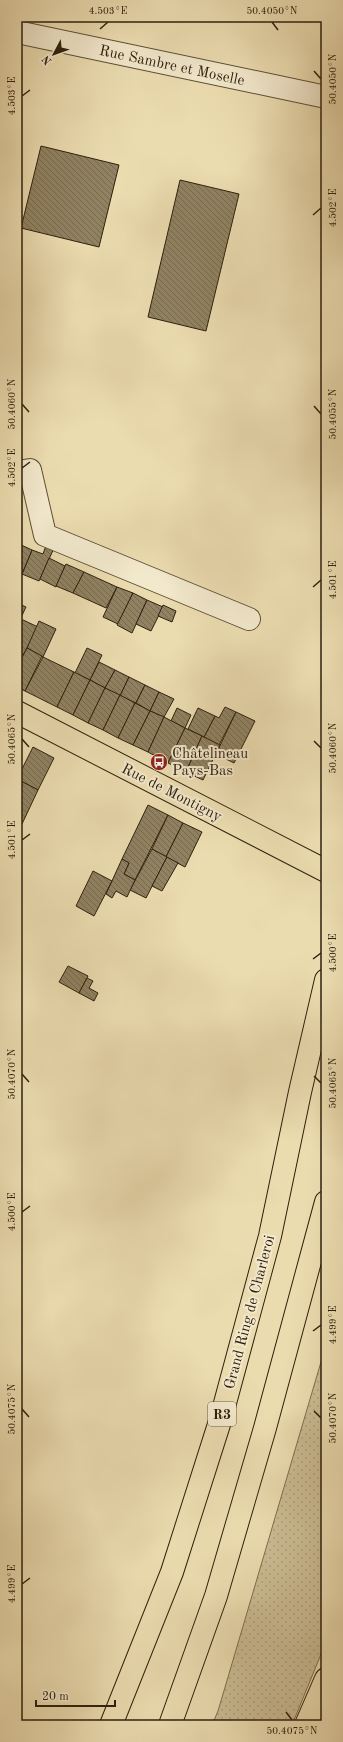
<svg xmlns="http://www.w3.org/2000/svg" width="343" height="1742" viewBox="0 0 343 1742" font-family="'Old Standard TT',serif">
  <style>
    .green { fill: url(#green-dots); stroke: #7c6e50 }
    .building { fill: url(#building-back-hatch); stroke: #2e200d }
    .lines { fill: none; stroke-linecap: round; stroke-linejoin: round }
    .minor-casing { stroke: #5d4f36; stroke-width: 24 }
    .major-casing { stroke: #2e200d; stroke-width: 24 }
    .highway-casing { stroke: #2e200d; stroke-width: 24 }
    .minor { stroke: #f2e8cc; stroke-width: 22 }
    .major { stroke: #ebdcb0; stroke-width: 22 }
    .highway { stroke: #ebdcb0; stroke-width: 22 }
    .ticks { fill: none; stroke: #2e200d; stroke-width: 1.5 }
    .labels { text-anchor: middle; stroke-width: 4; stroke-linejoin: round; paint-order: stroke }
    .shield { fill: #f2e8cc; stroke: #695c46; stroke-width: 1 }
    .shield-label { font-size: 14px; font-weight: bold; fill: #2e200d }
    .street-label { font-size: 15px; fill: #2e200d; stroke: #f2e8cc }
    .poi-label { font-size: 15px; fill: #2e200d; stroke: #f2e8cc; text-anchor: start }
    .neatline { fill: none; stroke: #2e200d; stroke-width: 1.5 }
    .ticks-label { font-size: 10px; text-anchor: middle; fill: #2e200d }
  </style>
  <defs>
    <pattern id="green-dots" width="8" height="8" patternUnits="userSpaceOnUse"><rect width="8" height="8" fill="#cbbc94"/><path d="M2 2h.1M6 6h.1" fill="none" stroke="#afa17e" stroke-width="1.8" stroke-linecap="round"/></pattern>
    <pattern id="building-back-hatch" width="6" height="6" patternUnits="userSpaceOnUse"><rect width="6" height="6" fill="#908262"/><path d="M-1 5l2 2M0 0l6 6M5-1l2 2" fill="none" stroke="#766a4f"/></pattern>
  </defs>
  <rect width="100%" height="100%" fill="#ebdcb0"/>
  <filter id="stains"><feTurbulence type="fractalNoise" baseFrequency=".005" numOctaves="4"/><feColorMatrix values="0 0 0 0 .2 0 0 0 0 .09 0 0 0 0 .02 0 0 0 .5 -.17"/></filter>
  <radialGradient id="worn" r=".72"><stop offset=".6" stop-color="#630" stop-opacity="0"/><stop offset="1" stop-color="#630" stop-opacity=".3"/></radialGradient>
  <polygon class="green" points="326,1345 326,1642 292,1725 212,1725 218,1711"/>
  <g class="building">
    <polygon points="41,146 119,165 99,247 21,228"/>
    <polygon points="180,180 239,194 206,331 148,317"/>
    <polygon points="47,543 55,546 39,581 22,574 32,550 43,554"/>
    <polygon points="19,544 32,550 22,574 17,571 17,548"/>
    <polygon points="49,558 65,566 56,587 40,579"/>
    <polygon points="66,564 84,572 73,593 56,586"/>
    <polygon points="84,572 117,587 106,608 73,593"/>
    <polygon points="117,587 133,593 118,624 103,617"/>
    <polygon points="133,593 147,600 132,633 117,625"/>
    <polygon points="147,600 163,607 151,631 136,624"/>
    <polygon points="17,603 26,607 17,626"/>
    <polygon points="163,605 176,611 172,622 158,616"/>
    <polygon points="21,619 38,627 17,667 17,626"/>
    <polygon points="39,621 56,629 43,657 27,648"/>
    <polygon points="27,648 42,656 25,691 17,687 17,667"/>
    <polygon points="87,648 102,655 90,680 75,673"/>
    <polygon points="43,657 74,672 57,707 25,691"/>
    <polygon points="99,662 115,670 105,688 90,680"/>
    <polygon points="115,670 129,677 120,696 105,688"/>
    <polygon points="74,672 90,680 73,715 57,707"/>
    <polygon points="129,677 145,685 136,703 120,696"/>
    <polygon points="90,680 105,688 88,723 73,715"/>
    <polygon points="145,685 159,692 150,711 136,703"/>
    <polygon points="105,688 120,695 103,730 88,723"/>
    <polygon points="159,692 174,699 164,717 150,711"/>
    <polygon points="120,695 135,703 118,738 103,730"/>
    <polygon points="135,703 150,711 133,745 118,738"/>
    <polygon points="225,707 236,712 219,745 204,737 215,716 219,718"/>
    <polygon points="177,708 191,715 185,728 171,721"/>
    <polygon points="198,708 215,716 204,737 188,729"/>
    <polygon points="150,711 164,717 148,752 133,745"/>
    <polygon points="236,712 255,721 234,763 216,754"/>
    <polygon points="164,717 185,728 168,763 148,752"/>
    <polygon points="185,728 202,736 186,772 168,763"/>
    <polygon points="202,736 220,745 203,780 186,772"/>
    <polygon points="33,747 54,758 38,790 17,779"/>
    <polygon points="17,779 38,790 22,824 17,822"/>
    <polygon points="148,805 168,815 135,880 124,874 129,863 122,859"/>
    <polygon points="168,815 183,823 166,857 152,849"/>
    <polygon points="183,823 202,832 185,867 166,857"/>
    <polygon points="152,849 167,857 146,898 130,890"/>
    <polygon points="167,857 178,863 162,891 152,886"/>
    <polygon points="122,859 129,863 124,874 135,880 127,897 116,891 112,898 106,894"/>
    <polygon points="93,871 112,881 94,916 76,906"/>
    <polygon points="68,966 88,976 79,993 59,982"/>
    <polygon points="87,978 93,981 89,988 98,993 94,1001 79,993"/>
  </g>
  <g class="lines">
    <defs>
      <g id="minor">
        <polyline points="17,32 326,97"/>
        <polyline points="17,472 30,470 45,535 249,619"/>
      </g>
      <g id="major">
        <polyline points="17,712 326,871"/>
        <polyline points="306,1725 326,1679"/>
      </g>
      <g id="highway">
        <polyline points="111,1725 172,1572 221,1418 270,1236 300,1092 326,980"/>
        <polyline points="170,1725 216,1596 265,1428 326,1202"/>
      </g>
    </defs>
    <use href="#minor" class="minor-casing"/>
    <use href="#major" class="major-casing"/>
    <use href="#highway" class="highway-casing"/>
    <use href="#minor" class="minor"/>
    <use href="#major" class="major"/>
    <use href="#highway" class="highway"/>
  </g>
  <path class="ticks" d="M272 22 278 30M100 29 108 22M314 71 321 79M22 96 30 90M313 215 321 208M22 404 29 412M314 406 321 414M22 468 30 462M313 587 321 580M22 739 29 747M314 741 321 748M22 840 30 834M313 959 321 953M22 1074 29 1082M314 1076 321 1083M22 1212 30 1206M313 1331 321 1325M22 1409 29 1417M314 1411 321 1418M22 1584 30 1578M286 1712 292 1720"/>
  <defs>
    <symbol id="bus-disc" viewBox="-11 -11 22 22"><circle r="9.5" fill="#8f2418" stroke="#f2e8cc"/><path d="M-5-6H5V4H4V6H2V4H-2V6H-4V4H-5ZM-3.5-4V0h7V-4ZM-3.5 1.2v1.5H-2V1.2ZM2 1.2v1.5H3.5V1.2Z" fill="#fff"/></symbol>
  </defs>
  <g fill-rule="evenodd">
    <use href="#bus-disc" x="149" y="752" width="20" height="20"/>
  </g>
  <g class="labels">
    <rect class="shield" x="208" y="1402" width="28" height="24" rx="3"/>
    <g class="shield-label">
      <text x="222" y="1419">R3</text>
    </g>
    <g class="street-label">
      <text transform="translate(172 65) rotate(12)" y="5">Rue Sambre et Moselle</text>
      <text transform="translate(172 792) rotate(27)" y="5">Rue de Montigny</text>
      <text transform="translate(249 1312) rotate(-75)" y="5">Grand Ring de Charleroi</text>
    </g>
    <g class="poi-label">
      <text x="172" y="758">Châtelineau<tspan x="172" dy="17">Pays-Bas</tspan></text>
    </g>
  </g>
  <rect width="343" height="1742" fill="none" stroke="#ebdcb0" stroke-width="44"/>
  <g transform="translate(54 54) rotate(229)" stroke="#f2e8cc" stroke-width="3" paint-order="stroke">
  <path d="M0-3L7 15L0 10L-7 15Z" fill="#2e200d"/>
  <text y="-6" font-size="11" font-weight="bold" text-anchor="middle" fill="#2e200d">N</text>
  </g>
  <path d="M36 1700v6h79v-6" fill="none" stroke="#2e200d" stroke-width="2"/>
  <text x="42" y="1700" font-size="12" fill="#2e200d" stroke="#f2e8cc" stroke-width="3" paint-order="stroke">20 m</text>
  <rect x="22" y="22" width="299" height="1698" class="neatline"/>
  <g class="ticks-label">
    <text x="108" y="14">4.503°E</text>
    <text x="272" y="14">50.4050°N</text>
    <text transform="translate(332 79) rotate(-90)" y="4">50.4050°N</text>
    <text transform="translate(11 96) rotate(-90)" y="4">4.503°E</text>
    <text transform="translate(332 208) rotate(-90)" y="4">4.502°E</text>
    <text transform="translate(11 404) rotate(-90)" y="4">50.4060°N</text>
    <text transform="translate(332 414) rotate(-90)" y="4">50.4055°N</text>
    <text transform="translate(11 468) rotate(-90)" y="4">4.502°E</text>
    <text transform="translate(332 580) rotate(-90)" y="4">4.501°E</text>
    <text transform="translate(11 739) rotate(-90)" y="4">50.4065°N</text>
    <text transform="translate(332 748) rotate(-90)" y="4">50.4060°N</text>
    <text transform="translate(11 840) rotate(-90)" y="4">4.501°E</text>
    <text transform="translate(332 953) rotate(-90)" y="4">4.500°E</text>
    <text transform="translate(11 1074) rotate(-90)" y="4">50.4070°N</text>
    <text transform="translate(332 1083) rotate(-90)" y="4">50.4065°N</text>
    <text transform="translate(11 1212) rotate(-90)" y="4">4.500°E</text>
    <text transform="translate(332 1325) rotate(-90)" y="4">4.499°E</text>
    <text transform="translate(11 1409) rotate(-90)" y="4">50.4075°N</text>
    <text transform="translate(332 1418) rotate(-90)" y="4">50.4070°N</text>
    <text transform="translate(11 1584) rotate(-90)" y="4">4.499°E</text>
    <text x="292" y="1734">50.4075°N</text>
  </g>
  <rect width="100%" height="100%" filter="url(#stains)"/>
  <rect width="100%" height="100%" fill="url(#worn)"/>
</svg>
